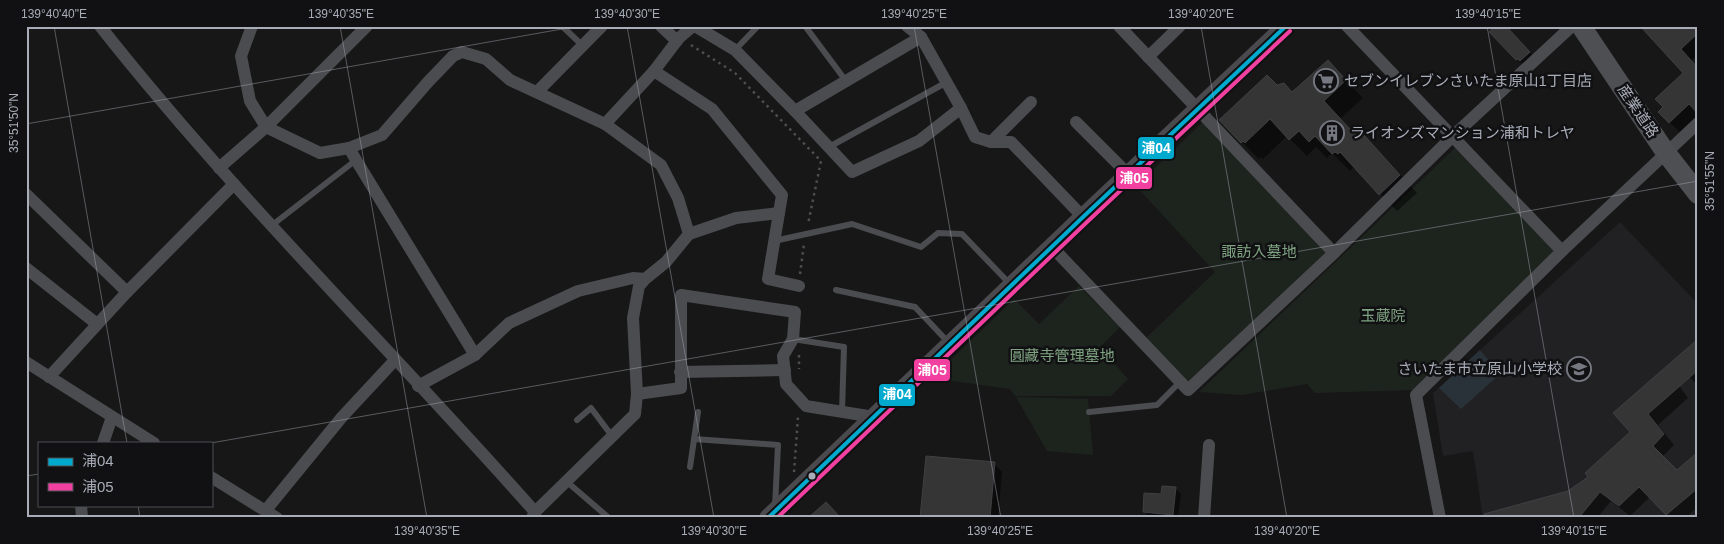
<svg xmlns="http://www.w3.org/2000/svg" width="1724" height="544" viewBox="0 0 1724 544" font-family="Arial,'Noto Sans JP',sans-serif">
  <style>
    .built { fill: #212123 }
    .green { fill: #1d241e }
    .water { fill: #2a3239 }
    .shadow { fill: #0007 }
    .building { fill: #353536; stroke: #3f4043 }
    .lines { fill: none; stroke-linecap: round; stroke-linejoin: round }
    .path { stroke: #4d4e52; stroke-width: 2.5; stroke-dasharray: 2.5 4; stroke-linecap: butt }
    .lane { stroke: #4b4c50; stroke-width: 6 }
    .street { stroke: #4b4c50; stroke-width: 12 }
    .secondary { stroke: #4a4a4e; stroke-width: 18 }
    .primary { stroke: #4d4f52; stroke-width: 20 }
    .bus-1-casing { stroke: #111113; stroke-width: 8 }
    .bus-2-casing { stroke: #111113; stroke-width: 8 }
    .bus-1 { stroke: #00a9ce; stroke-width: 4 }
    .bus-2 { stroke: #f240a1; stroke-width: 4 }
    .ticks { fill: none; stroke: #a8adb8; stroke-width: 1; stroke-opacity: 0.45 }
    .bus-dot { fill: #a8adb8; stroke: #111113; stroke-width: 2 }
    .labels { text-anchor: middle; stroke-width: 5; stroke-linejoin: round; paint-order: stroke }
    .poi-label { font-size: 15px; fill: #a8adb8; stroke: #111113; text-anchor: start }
    .street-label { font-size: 15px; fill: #a8adb8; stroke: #111113 }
    .park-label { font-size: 15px; fill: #7fa381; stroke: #111113 }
    .line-badge { stroke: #111113; stroke-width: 2 }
    .badge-label { font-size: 14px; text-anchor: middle; font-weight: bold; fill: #fff }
    .neatline { fill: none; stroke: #a8adb8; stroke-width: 2 }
    .ticks-label { font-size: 12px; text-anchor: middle; fill: #a8adb8 }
  </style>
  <rect width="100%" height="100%" fill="#171717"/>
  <polygon class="built" points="1620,222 1698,304 1698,518 1483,518 1473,451 1443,456 1433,393"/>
  <g class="green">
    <polygon points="1203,122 1327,254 1192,381 1187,381 1146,338 1215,272 1136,186"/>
    <polygon points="1455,148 1555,250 1413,390 1315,393 1307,384 1242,395 1199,392"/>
    <polygon points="1079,286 1120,327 1100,347 1128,379 1111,396 1015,396 1010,389 932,378 1014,299 1039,324"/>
    <polygon points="1016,397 1088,399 1093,455 1047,451"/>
  </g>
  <polygon class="water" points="1480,350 1500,374 1461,409 1439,388"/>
  <g class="shadow">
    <polygon points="1505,26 1535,58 1522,64 1491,32"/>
    <polygon points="1698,26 1698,54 1691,61 1698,68 1698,117 1681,133 1659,112 1664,107 1684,73 1644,29"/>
    <polygon points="1328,62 1363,98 1341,118 1351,130 1372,144 1417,193 1397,211 1357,169 1356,170 1353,168 1350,171 1332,153 1327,158 1316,147 1307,156 1287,136 1263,159 1261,157 1259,159 1242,142 1277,86 1293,93"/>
    <polygon points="1698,348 1698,386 1674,361"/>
    <polygon points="1675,380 1688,398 1658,425 1674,445 1662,457 1677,472 1698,453 1698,507 1685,518 1671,518 1650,497 1630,516 1611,501 1597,518 1496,518 1569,493 1589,477 1632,432"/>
    <polygon points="994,464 1002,472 998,518 921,518"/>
    <polygon points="1175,488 1181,494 1178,518 1149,517 1144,511 1162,495"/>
  </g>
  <g class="building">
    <polygon points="1495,26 1506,26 1530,52 1520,61 1518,59 1516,60 1489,32"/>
    <polygon points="1640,26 1698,26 1698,33 1681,49 1698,68 1698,114 1689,104 1669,123 1658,112 1663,107 1655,99 1683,73"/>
    <polygon points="1328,60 1346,80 1324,101 1350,129 1355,125 1400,175 1379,195 1340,152 1338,154 1335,152 1332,154 1315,136 1309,142 1299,131 1289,140 1270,119 1245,143 1243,141 1241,143 1219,120 1267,75 1277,85 1284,83 1292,92"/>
    <polygon points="1698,339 1698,370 1648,414 1664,434 1653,446 1677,470 1698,452 1698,488 1666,515 1639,487 1619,506 1600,492 1581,515 1562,518 1485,518 1484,514 1568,491 1588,477 1585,473 1630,432 1613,413"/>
    <polygon points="926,456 995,462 990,518 920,518"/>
    <polygon points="1162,486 1176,487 1173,515 1143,512 1144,493 1161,494"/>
    <polygon points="826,502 841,518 808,518"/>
  </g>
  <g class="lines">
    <g class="path">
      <polyline points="691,45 735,73 821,161 808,224"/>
      <polyline points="800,274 804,244"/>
      <polyline points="799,355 799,369"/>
      <polyline points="794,472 798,417"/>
    </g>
    <g class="lane">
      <polyline points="562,26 583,46"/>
      <polyline points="805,26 846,81"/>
      <polyline points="735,50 758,26"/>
      <polyline points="829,147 947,82"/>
      <polyline points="271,226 356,160"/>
      <polyline points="774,241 852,224 921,247 938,233 962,234 1010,284"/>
      <polyline points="836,290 915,307 949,343"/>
      <polyline points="793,339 844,347 842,412"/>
      <polyline points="1089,412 1157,405 1180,382"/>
      <polyline points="577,420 591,408 612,436"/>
      <polyline points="694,439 778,445 775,507"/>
      <polyline points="690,467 698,412"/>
      <polyline points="566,481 609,518"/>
    </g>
    <g class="street">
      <path d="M100 26C235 197 391 349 535 512L532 518"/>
      <polyline points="252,26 241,56 250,101 266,127 320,153 349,148 382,135 428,82 453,56 462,52 486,59 510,80 605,124 661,165 678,198 689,234 666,262 645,279 639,286 633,318 637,394 635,414 535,512"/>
      <polyline points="661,26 677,41"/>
      <polyline points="695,26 735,50 795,111 921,37 961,108 975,137 991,142 1011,142 1083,217"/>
      <polyline points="907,26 921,37"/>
      <polyline points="1119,26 1334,253"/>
      <polyline points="1347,26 1562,251"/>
      <polyline points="1148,57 1180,26"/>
      <polyline points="654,71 712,109 782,195 768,279 799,286"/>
      <polyline points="537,92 602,26"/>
      <polyline points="795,111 852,172 919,141 961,108"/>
      <polyline points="1076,122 1128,174"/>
      <polyline points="605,124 654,71 679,38 693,26"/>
      <polyline points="991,142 1031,102"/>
      <polyline points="349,148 356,160 475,355 418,386"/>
      <polyline points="219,168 266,127 367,26"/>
      <polyline points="26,194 127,292"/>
      <polyline points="689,234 736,218 779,213"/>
      <polyline points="1052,247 1188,390 1334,253 1453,136 1572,26"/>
      <polyline points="26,268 97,324"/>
      <polyline points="475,355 509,323 578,291 633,278 645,279"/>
      <polyline points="26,362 154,443"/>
      <polyline points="680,372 785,370"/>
      <polyline points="49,377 127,292 234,184"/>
      <polyline points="637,394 681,388 681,295 795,312 793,339 783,356 786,384 806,406 874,417"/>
      <polyline points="103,443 112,417"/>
      <polyline points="211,477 277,518"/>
      <polyline points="81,505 82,518"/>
      <polyline points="266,510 342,417 395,360"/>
      <polyline points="1204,518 1209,445"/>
      <polyline points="1440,518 1416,395 1562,251 1698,123"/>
    </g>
    <polyline class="secondary" points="768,518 1083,217 1286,26"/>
    <polyline class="primary" points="1581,26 1666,153 1698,194"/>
    <defs>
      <polyline id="bus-1" points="768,518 1083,217 1286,26"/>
      <polyline id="bus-2" points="777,518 1087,222 1290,31"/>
    </defs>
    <use href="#bus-1" class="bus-1-casing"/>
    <use href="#bus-2" class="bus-2-casing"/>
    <use href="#bus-1" class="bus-1"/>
    <use href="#bus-2" class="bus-2"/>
  </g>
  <path class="ticks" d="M54 26 127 443M340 26 427 518M627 26 714 518M914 26 1001 518M1201 26 1287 518M1487 26 1574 518M26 124 579 26M211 443 1698 181M26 476 39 474M138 505 140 518"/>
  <defs>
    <symbol id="supermarket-ring" viewBox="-11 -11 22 22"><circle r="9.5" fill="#111113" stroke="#757880" stroke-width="1.5"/><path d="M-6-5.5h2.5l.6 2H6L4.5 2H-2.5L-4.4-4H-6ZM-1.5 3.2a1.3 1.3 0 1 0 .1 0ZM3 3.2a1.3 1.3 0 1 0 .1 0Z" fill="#757880"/></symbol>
    <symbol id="building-ring" viewBox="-11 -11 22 22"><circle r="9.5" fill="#111113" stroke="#757880" stroke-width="1.5"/><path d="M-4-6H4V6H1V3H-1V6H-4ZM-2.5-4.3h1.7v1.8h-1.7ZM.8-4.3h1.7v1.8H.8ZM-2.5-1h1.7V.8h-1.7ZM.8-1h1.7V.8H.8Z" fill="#757880"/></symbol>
    <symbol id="school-ring" viewBox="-11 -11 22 22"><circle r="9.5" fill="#111113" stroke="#757880" stroke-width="1.5"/><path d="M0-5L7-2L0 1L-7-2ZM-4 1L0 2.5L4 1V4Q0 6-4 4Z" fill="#757880"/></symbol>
  </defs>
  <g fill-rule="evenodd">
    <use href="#supermarket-ring" x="1312" y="67" width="28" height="28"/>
    <use href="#building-ring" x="1318" y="119" width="28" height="28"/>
    <use href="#school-ring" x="1565" y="355" width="28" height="28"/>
  </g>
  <circle class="bus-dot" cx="812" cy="476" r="4.5"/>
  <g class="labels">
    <g class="poi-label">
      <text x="1344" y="86">セブンイレブンさいたま原山1丁目店</text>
      <text x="1350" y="138">ライオンズマンション浦和トレヤ</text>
      <text x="1562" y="374" text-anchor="end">さいたま市立原山小学校</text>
    </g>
    <g class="street-label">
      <text transform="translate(1638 111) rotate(56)" y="5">産業道路</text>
    </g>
    <g class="park-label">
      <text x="1259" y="257">諏訪入墓地</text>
      <text x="1383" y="321">玉蔵院</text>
      <text x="1062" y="361">圓藏寺管理墓地</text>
    </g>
  </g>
  <g class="line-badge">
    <rect x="1137" y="136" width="38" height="24" rx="5" fill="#00a9ce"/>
    <rect x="1115" y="166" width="38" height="24" rx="5" fill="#f240a1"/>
    <rect x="913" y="358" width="38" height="24" rx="5" fill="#f240a1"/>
    <rect x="878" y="383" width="38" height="24" rx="5" fill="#00a9ce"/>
  </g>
  <g class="badge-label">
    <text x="1156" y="153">浦04</text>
    <text x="1134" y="183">浦05</text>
    <text x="932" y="375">浦05</text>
    <text x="897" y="399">浦04</text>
  </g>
  <rect width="1724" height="544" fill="none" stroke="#111113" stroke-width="55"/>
  <rect x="38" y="442" width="175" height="65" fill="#111113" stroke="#4d4f55"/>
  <rect x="48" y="458" width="25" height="8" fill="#00a9ce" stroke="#4d4f55"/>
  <text x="82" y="466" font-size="15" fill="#a8adb8">浦04</text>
  <rect x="48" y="483" width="25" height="8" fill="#f240a1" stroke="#4d4f55"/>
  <text x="82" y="492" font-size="15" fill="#a8adb8">浦05</text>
  <rect x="28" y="28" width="1668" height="488" class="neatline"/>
  <g class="ticks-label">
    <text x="54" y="18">139°40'40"E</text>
    <text x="341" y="18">139°40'35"E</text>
    <text x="627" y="18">139°40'30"E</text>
    <text x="914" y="18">139°40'25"E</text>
    <text x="1201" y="18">139°40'20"E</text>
    <text x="1488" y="18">139°40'15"E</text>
    <text transform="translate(14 123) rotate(-90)" y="4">35°51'50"N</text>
    <text transform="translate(1710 181) rotate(-90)" y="4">35°51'55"N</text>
    <text x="427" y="535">139°40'35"E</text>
    <text x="714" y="535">139°40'30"E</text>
    <text x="1000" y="535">139°40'25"E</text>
    <text x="1287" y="535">139°40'20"E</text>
    <text x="1574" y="535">139°40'15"E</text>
  </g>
</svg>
